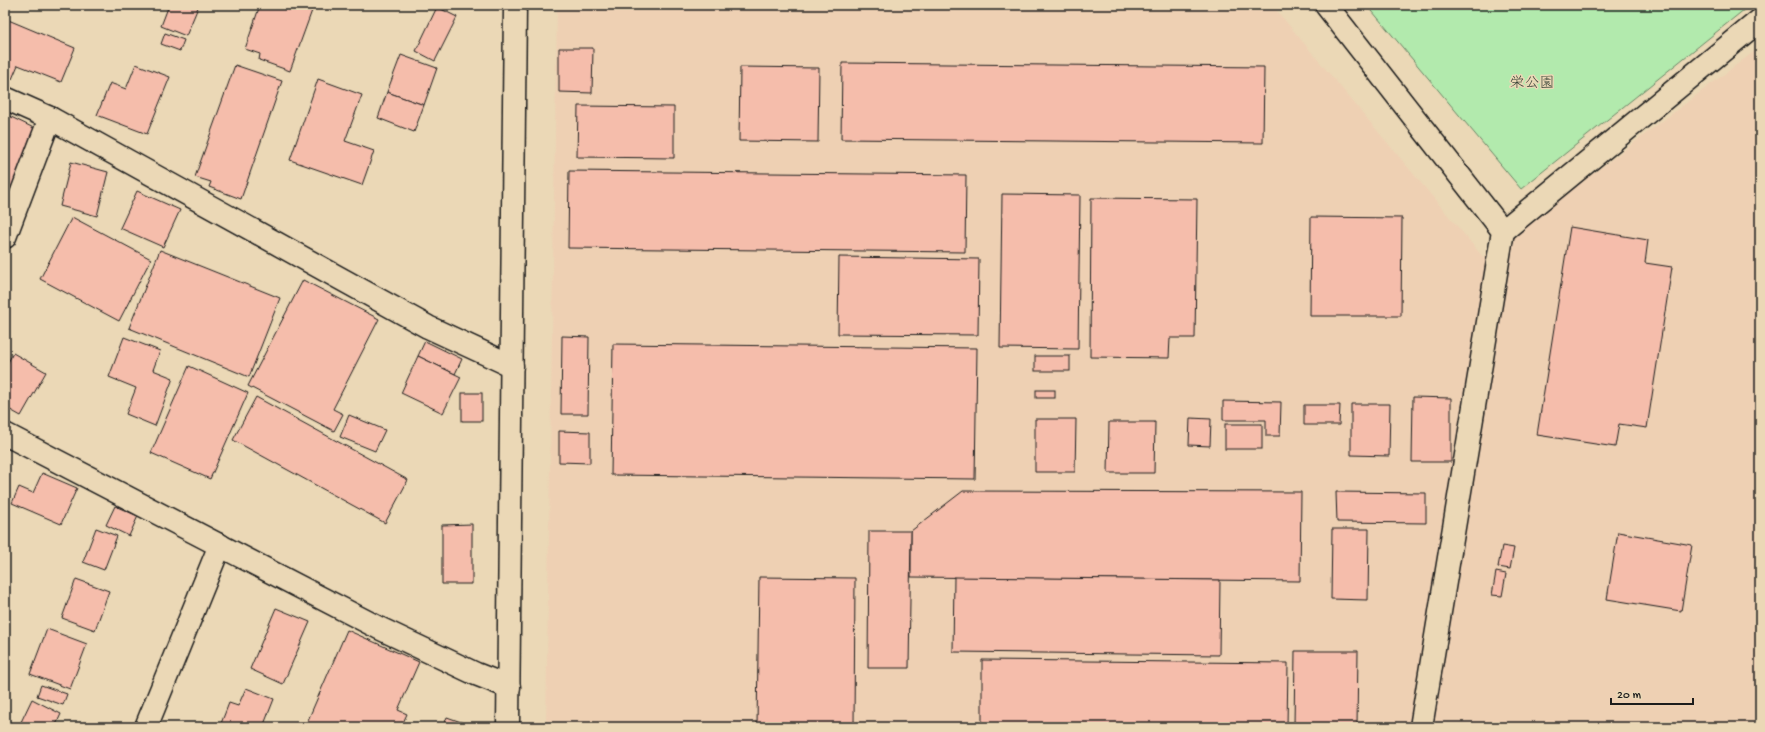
<svg xmlns="http://www.w3.org/2000/svg" width="1765" height="732" viewBox="0 0 1765 732" font-family="'Gochi Hand','Klee One',sans-serif">
  <style>
    .built { fill: #eed0b3 }
    .green { fill: #b2eaad; stroke: #678364 }
    .building { fill: #f5bdab; stroke: #1c1c1c }
    .lines { fill: none; stroke-linecap: round; stroke-linejoin: round }
    .minor-casing { stroke: #1c1c1c; stroke-width: 25 }
    .minor { stroke: #ebd8b6; stroke-width: 22 }
    .labels { text-anchor: middle; stroke-width: 3; stroke-linejoin: round; paint-order: stroke }
    .park-label { font-size: 15px; fill: #3a4539; stroke: #ebd8b6 }
  </style>
  <rect width="100%" height="100%" fill="#ebd8b6"/>
  <filter id="ink" filterUnits="userSpaceOnUse"><feTurbulence type="fractalNoise" baseFrequency=".025" numOctaves="2"/><feDisplacementMap in="SourceGraphic" scale="8" xChannelSelector="R" yChannelSelector="G"/><feConvolveMatrix kernelMatrix="1 2 1 2 8 2 1 2 1" color-interpolation-filters="sRGB"/></filter>
  <g filter="url(#ink)">
    <polygon class="built" points="557,5 1272,5 1483,257 1760,47 1760,727 546,727"/>
    <polygon class="green" points="1367,5 1750,5 1521,189"/>
    <g class="building">
      <polygon points="169,5 199,5 186,36 161,26"/>
      <polygon points="260,5 314,5 290,71 259,60 260,54 245,49"/>
      <polygon points="437,7 457,17 435,61 416,51"/>
      <polygon points="6,19 75,48 61,82 18,65 12,79 5,76"/>
      <polygon points="165,33 184,40 180,51 161,44"/>
      <polygon points="559,48 593,48 592,93 559,92"/>
      <polygon points="401,55 437,68 424,105 387,92"/>
      <polygon points="842,63 1264,67 1263,143 841,139"/>
      <polygon points="136,64 170,77 147,134 97,115 110,83 126,89"/>
      <polygon points="235,65 282,81 241,199 209,187 211,182 195,177"/>
      <polygon points="740,67 819,68 818,142 739,141"/>
      <polygon points="318,79 362,95 345,141 374,151 362,185 290,160"/>
      <polygon points="387,92 424,105 414,132 378,118"/>
      <polygon points="578,106 674,107 674,158 577,157"/>
      <polygon points="5,114 42,132 5,211"/>
      <polygon points="71,162 108,172 97,216 60,206"/>
      <polygon points="569,171 966,175 965,252 568,248"/>
      <polygon points="137,191 180,210 163,247 120,228"/>
      <polygon points="1002,194 1080,195 1078,349 1000,348"/>
      <polygon points="1091,198 1197,199 1195,338 1170,338 1169,358 1090,357"/>
      <polygon points="72,217 151,259 119,321 40,279"/>
      <polygon points="1311,217 1402,218 1401,316 1310,316"/>
      <polygon points="1570,227 1648,240 1645,263 1672,267 1647,428 1619,424 1615,447 1537,435"/>
      <polygon points="160,250 280,298 249,377 129,328"/>
      <polygon points="839,257 979,259 978,335 838,334"/>
      <polygon points="303,280 379,319 333,409 343,414 334,431 248,386"/>
      <polygon points="562,336 589,337 588,414 561,414"/>
      <polygon points="124,337 160,351 153,370 173,378 155,426 126,414 136,388 109,377"/>
      <polygon points="425,341 462,359 455,374 418,356"/>
      <polygon points="613,344 977,348 975,479 611,475"/>
      <polygon points="13,353 46,372 21,416 5,407 5,368"/>
      <polygon points="418,356 461,377 443,413 401,393"/>
      <rect x="1035" y="356" width="35" height="15"/>
      <polygon points="189,366 248,393 210,479 151,453"/>
      <rect x="1036" y="390" width="19" height="8"/>
      <rect x="462" y="393" width="20" height="28"/>
      <polygon points="256,397 408,480 385,523 233,440"/>
      <polygon points="1413,397 1451,398 1451,462 1412,462"/>
      <polygon points="1223,401 1281,402 1280,436 1266,436 1266,420 1223,420"/>
      <polygon points="1351,404 1390,404 1389,456 1351,455"/>
      <polygon points="1304,405 1340,405 1339,425 1304,425"/>
      <polygon points="349,415 385,430 375,451 340,437"/>
      <polygon points="1190,418 1211,419 1210,446 1189,445"/>
      <polygon points="1035,419 1076,419 1075,472 1035,472"/>
      <polygon points="1109,422 1155,422 1154,473 1108,473"/>
      <rect x="1225" y="424" width="37" height="25"/>
      <polygon points="559,431 590,432 590,463 559,462"/>
      <polygon points="42,473 77,488 61,524 12,503 19,487 33,493"/>
      <polygon points="963,491 1301,492 1300,581 911,577 911,531"/>
      <polygon points="1336,492 1426,493 1426,523 1337,522"/>
      <polygon points="115,506 138,516 129,536 106,525"/>
      <polygon points="472,524 472,584 442,584 442,525"/>
      <polygon points="96,528 117,536 104,570 83,562"/>
      <polygon points="1332,529 1369,529 1368,600 1331,599"/>
      <polygon points="869,531 911,531 909,668 868,668"/>
      <polygon points="1618,532 1692,545 1681,611 1607,599"/>
      <polygon points="1502,546 1514,548 1510,569 1498,567"/>
      <polygon points="1496,572 1506,574 1502,596 1492,595"/>
      <polygon points="759,577 855,578 854,727 757,727"/>
      <polygon points="954,577 1220,580 1219,655 953,652"/>
      <polygon points="76,579 109,591 95,630 62,618"/>
      <polygon points="276,608 310,622 283,684 250,669"/>
      <polygon points="47,629 87,644 70,689 30,674"/>
      <polygon points="347,630 419,662 398,710 407,714 401,727 305,727"/>
      <polygon points="1295,651 1358,651 1357,727 1294,727"/>
      <polygon points="982,660 1288,663 1287,727 982,727"/>
      <polygon points="41,685 67,694 63,705 37,696"/>
      <polygon points="246,688 274,699 263,727 220,726 229,703 238,706"/>
      <polygon points="32,699 61,714 55,727 31,727 21,722"/>
      <polygon points="447,717 475,727 443,727"/>
    </g>
    <g class="lines">
      <defs>
        <g id="minor">
          <polyline points="1326,5 1503,231 1421,727"/>
          <polyline points="5,98 50,118 428,327 512,366"/>
          <polyline points="1503,231 1760,20"/>
          <polyline points="5,237 50,118"/>
          <polyline points="5,434 379,628 476,674 509,687"/>
          <polyline points="146,727 220,545"/>
          <polyline points="508,727 515,5"/>
        </g>
      </defs>
      <use href="#minor" class="minor-casing"/>
      <use href="#minor" class="minor"/>
    </g>
  </g>
  <g class="labels">
    <g class="park-label">
      <text x="1532" y="87">栄公園</text>
    </g>
  </g>
  <rect width="1765" height="732" fill="none" stroke="#ebd8b6" stroke-width="20"/>
  <rect x="10" y="10" width="1745" height="712" fill="none" stroke="#1c1c1c" stroke-width="1.5" filter="url(#ink)"/>
  <path d="M1611 698v6h82v-6" fill="none" stroke="#1c1c1c" stroke-width="2"/>
  <text x="1617" y="698" font-size="12" fill="#1c1c1c" stroke="#ebd8b6" stroke-width="3" paint-order="stroke">20 m</text>
</svg>
